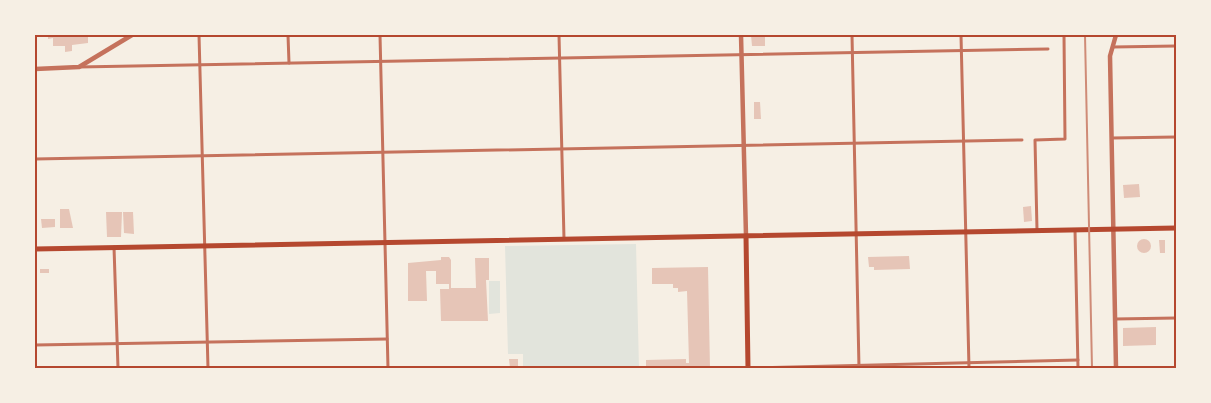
<svg xmlns="http://www.w3.org/2000/svg" width="1211" height="403" viewBox="0 0 1211 403" font-family="Lora,serif">
  <style>
    .green { fill: #e2e4dc }
    .building { fill: #e6c5b7 }
    .lines { fill: none; stroke-linecap: round; stroke-linejoin: round }
    .minor { stroke: #c5725c; stroke-width: 3 }
    .tertiary { stroke: #c5725c; stroke-width: 4.5 }
    .secondary { stroke: #b5482f; stroke-width: 5 }
    .primary { stroke: #b5482f; stroke-width: 5 }
    .rail { stroke: #cf8b77; stroke-width: 2 }
    .neatline { fill: none; stroke: #b5482f; stroke-width: 2 }
  </style>
  <rect width="100%" height="100%" fill="#f6efe4"/>
  <g class="green">
    <polygon points="636,244 639,368 523,368 523,354 508,354 505,246"/>
    <polygon points="489,281 500,281 500,313 489,314"/>
  </g>
  <g class="building">
    <polygon points="48,35 88,35 88,43 72,45 72,51 65,52 65,46 53,46 53,38 48,39"/>
    <polygon points="751,35 765,35 765,46 752,46"/>
    <polygon points="754,102 760,102 761,119 754,119"/>
    <polygon points="1139,184 1140,197 1124,198 1123,185"/>
    <polygon points="1031,206 1032,221 1024,222 1023,207"/>
    <polygon points="60,209 69,209 73,228 60,228"/>
    <polygon points="106,212 122,212 121,237 107,237"/>
    <polygon points="123,212 133,212 134,234 124,233"/>
    <polygon points="41,219 55,219 55,227 42,228"/>
    <circle cx="1144" cy="246" r="7"/>
    <polygon points="1159,240 1165,240 1165,253 1160,253"/>
    <polygon points="909,256 910,269 874,270 874,267 869,267 868,257"/>
    <polygon points="441,257 449,257 451,260 451,288 476,288 475,258 489,258 489,280 486,280 488,321 441,321 440,289 449,289 449,284 436,284 436,271 426,271 427,301 408,301 408,263 441,260"/>
    <polygon points="708,267 710,368 646,368 646,360 686,359 686,363 689,363 687,291 678,292 678,288 673,288 673,284 652,284 652,268"/>
    <rect x="40" y="269" width="9" height="4"/>
    <polygon points="1156,327 1156,345 1123,346 1123,328"/>
    <polygon points="509,359 518,359 518,368 510,368"/>
  </g>
  <g class="lines">
    <g class="minor">
      <polyline points="199,35 208,368"/>
      <polyline points="288,35 289,63"/>
      <polyline points="380,35 388,368"/>
      <polyline points="559,35 564,239"/>
      <polyline points="852,35 859,368"/>
      <polyline points="961,35 969,368"/>
      <polyline points="1113,47 1176,46"/>
      <polyline points="79,67 1048,49"/>
      <polyline points="1112,138 1176,137"/>
      <polyline points="35,159 1022,140"/>
      <polyline points="1037,230 1035,140 1065,139 1064,35"/>
      <polyline points="1075,230 1078,368"/>
      <polyline points="114,247 118,368"/>
      <polyline points="1115,319 1176,318"/>
      <polyline points="35,345 387,339"/>
      <polyline points="748,368 1078,360"/>
    </g>
    <g class="tertiary">
      <polyline points="741,35 746,236"/>
      <polyline points="1116,35 1110,56 1116,368"/>
      <polyline points="35,69 79,67 132,35"/>
    </g>
    <polyline class="secondary" points="746,236 748,368"/>
    <polyline class="primary" points="35,249 1176,228"/>
    <polyline class="rail" points="1085,35 1092,368"/>
  </g>
  <rect width="1211" height="403" fill="none" stroke="#f6efe4" stroke-width="72"/>
  <rect x="36" y="36" width="1139" height="331" class="neatline"/>
</svg>
